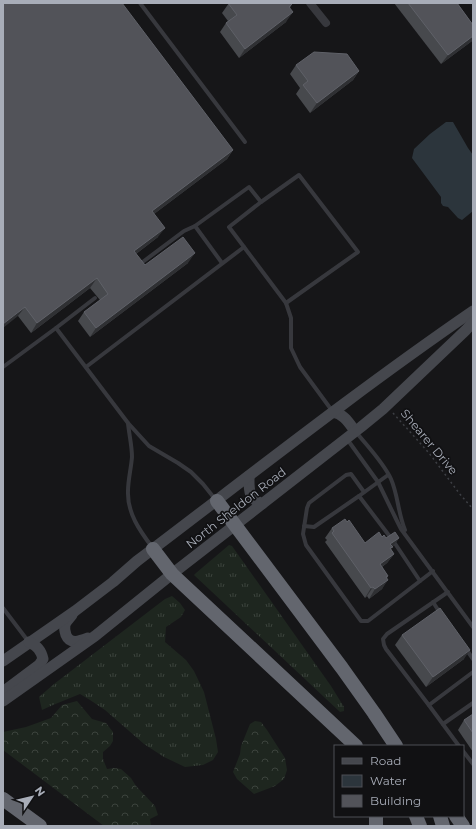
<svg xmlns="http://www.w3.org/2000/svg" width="476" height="829" viewBox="0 0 476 829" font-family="Montserrat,sans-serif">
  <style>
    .grass { fill: url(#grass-tufts) }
    .forest { fill: url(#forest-crowns) }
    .water { fill: #2c353c }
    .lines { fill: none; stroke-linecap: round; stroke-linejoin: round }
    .path { stroke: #3d3f44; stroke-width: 1.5; stroke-dasharray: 2 3; stroke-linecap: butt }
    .service { stroke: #37383d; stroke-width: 4 }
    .minor { stroke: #37383d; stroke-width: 8 }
    .secondary { stroke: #45474d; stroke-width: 11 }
    .motorway { stroke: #63666e; stroke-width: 14 }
    .wall { fill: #47494d }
    .shaded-wall { fill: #2f3033 }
    .building { fill: #525359; stroke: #5f6168 }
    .labels { text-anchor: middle; stroke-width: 3.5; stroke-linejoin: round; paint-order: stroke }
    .street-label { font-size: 12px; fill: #a8adb8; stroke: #111113 }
  </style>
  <defs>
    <pattern id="grass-tufts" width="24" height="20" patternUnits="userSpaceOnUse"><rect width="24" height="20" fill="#1e261f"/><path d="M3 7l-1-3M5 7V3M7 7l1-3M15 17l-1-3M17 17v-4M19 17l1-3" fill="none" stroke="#3c433d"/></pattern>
    <pattern id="forest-crowns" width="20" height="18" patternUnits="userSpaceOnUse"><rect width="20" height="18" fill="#1e261f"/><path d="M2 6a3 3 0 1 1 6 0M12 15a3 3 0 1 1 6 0" fill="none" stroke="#3c433d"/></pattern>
  </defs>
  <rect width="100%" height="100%" fill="#161618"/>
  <g class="grass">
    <polygon points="229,545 232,546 331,686 344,707 344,711 340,712 194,575 196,573"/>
    <polygon points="172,596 180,603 185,610 181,617 166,627 165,642 186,660 194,671 204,692 216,739 218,752 213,760 203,765 185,767 164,757 144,744 105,710 90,700 80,694 53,705 42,710 39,697 54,684 165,599"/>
  </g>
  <g class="forest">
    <polygon points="77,701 92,719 106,723 113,732 113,741 110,746 103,752 103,759 107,769 114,768 121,769 131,778 136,786 155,806 158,815 150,819 151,826 104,826 3,750 3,732 26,727 51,718 62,705"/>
    <polygon points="255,721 261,722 267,730 285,758 287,770 284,779 275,786 254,794 237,779 233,772 240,754 241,746 250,724"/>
  </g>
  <polygon class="water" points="446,122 453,122 468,148 473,155 473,211 462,220 458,218 448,207 443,206 441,203 441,197 412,158 414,149 430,134"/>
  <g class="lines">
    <polyline class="path" points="393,413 429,453 459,493 473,509"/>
    <g class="service">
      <polyline points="140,3 245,142"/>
      <polyline points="261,202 299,175 358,252 286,303"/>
      <polyline points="222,263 195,226 249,187 261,202 229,227 286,303 291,318 291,348 300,367 333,412"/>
      <polyline points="140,264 184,231 195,226"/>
      <polyline points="56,328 95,298"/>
      <polyline points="3,367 56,328 128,423 149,446 178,463 191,472 203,484 215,499"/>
      <polyline points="86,367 244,247"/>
      <path d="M128 423C129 434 132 446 132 457 131 469 128 480 128 491 127 513 140 531 152 547"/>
      <path d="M356 432C368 447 383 462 391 479 398 495 398 513 405 530"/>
      <polyline points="347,439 378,482 397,521 401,529 473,627"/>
      <polyline points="388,475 359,496 394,542 420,581 433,571"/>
      <polyline points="364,492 351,474 346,475 309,503 307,508 303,534 306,545 361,621 368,621 420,581"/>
      <polyline points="304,526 314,527 359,496"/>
      <polyline points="448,592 387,634 383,639 384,645 386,649 428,704 459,746"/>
      <polyline points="433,602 440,613"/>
      <polyline points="3,608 28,641"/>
      <polyline points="466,649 473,659"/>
      <polyline points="429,705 473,672"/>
      <polyline points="443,724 473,703"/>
      <polyline points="463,751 473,764"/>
    </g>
    <polyline class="minor" points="310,3 326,23"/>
    <g class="secondary">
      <path d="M333 412C344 414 349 423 355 431"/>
      <path d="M249 476C249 490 248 498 262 504"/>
      <path d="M72 615C70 618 66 621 65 625 64 629 65 632 66 635 70 645 80 641 88 638"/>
      <path d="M3 661 75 611 113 582 137 561C248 477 358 390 473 311"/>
      <path d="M3 692 39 665 43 659C41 650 37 646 29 642"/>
      <polyline points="3,701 95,636 172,574 361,427 383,409 466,330 473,322"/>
    </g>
    <g class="motorway">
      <polyline points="217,501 342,668 374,713 396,746"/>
      <polyline points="153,549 172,574 356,746"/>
      <polyline points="3,799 40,826"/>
      <polyline points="416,816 420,826"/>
      <polyline points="440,816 443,826"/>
      <polyline points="456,816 463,826"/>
      <polyline points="376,826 376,816"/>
    </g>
  </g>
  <g class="wall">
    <polygon points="3,3 233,150 227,159 154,214 158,237 136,254 145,265 188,263 90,337 78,321 84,312 100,300 90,288 31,333 18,316"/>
    <polygon points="229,3 292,4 290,8 286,22 239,58 220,32 226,23 228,21 222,13"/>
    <polygon points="394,3 457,3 473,25 473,40 472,41 441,64"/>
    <polygon points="296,65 359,71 353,80 310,113 296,94 300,88 290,74"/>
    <polygon points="332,528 365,543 382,537 386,538 399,538 391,549 394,554 387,563 382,567 388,576 382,589 369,599 367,596 365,598 325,542 327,540 325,538"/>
    <polygon points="402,635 464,659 426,687 395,645"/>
    <polygon points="473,714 473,752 458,730 464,720"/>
  </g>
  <g class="shaded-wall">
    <polygon points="293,12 286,22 239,58 245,49"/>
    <polygon points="473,36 473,40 472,41 441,64 448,55"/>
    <polygon points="359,71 353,80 310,113 317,103"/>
    <polygon points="233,150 227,159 146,220 152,211"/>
    <polygon points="165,228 158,237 128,260 134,251"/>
    <polygon points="195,253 188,263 90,337 96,328"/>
    <polygon points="97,278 90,288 31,333 37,323"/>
    <polygon points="25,307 18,316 3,328 3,324"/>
    <polygon points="399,538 386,556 390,544"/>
    <polygon points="394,554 387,563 373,573 380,564"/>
    <polygon points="388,576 383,584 388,580 382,589 369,599 375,589"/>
    <polygon points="373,587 367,596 365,598 371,588"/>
    <polygon points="470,650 464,659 426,687 433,677"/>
  </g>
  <g class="building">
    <polygon points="3,3 122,3 233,150 152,211 165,228 134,251 145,265 183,237 195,253 96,328 84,312 108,294 97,278 37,323 25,307 3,324"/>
    <polygon points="228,3 291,3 292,4 289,7 293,12 245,49 226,23 237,15"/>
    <polygon points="408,3 457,3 473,25 473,36 448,55"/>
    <polygon points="314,52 347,54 359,71 317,103 303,85 308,81 296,65"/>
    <polygon points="345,519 347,522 349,520 365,543 379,532 382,537 384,535 386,538 395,532 399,538 390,544 393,547 390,548 394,554 380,564 388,576 386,577 388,580 375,589 373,587 371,588 332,533 334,531 332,528"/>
    <polygon points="440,608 470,650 433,677 402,635"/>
    <polygon points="473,714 473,733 464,720"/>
  </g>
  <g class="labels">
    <g class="street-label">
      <text transform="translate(429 442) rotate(50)" y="4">Shearer Drive</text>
      <text transform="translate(236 508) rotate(-38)" y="4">North Sheldon Road</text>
    </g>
  </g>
  <rect width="476" height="829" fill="none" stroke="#a8adb8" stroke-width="8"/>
  <rect x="334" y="745" width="130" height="72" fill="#111113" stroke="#4d4f55"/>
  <rect x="342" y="758" width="20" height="6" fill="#45474d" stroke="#4d4f55"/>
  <text x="370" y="765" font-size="12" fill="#a8adb8">Road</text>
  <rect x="342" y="775" width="20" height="12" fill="#2c353c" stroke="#4d4f55"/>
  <text x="370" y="785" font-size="12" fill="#a8adb8">Water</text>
  <rect x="342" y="795" width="20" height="12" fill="#525359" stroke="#4d4f55"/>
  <text x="370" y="805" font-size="12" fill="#a8adb8">Building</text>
  <g transform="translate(32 797) rotate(55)" stroke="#111113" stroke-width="3" paint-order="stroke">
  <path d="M0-3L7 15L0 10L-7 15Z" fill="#a8adb8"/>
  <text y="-6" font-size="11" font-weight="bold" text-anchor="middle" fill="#a8adb8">N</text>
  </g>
</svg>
